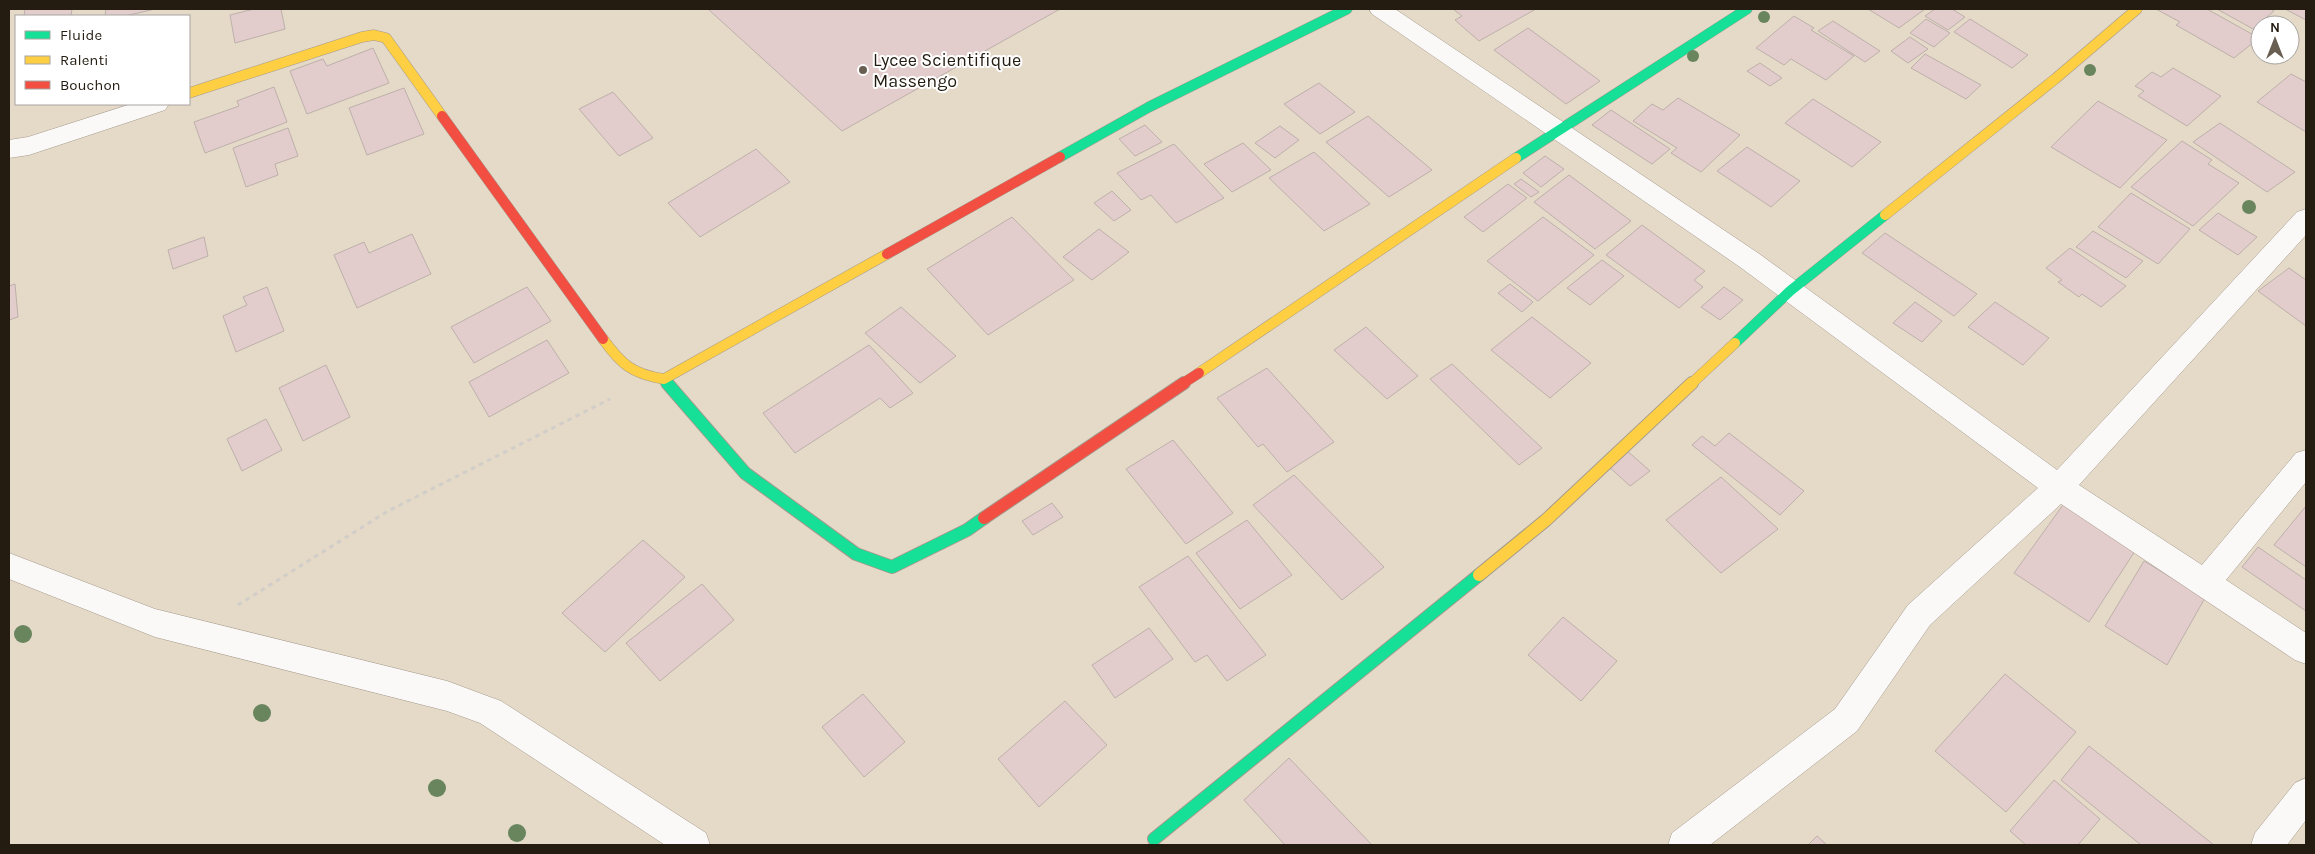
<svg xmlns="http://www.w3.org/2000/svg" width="2315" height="854" viewBox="0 0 2315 854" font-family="Karla,sans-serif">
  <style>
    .building { fill: #e2cdcc; stroke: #bdb0ab }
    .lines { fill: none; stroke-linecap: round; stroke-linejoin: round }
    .street-casing { stroke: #a39a8d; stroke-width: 1 }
    .fast-far1-casing { stroke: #a39a8d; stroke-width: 11 }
    .fast-casing { stroke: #a39a8d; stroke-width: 14 }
    .slow-far1-casing { stroke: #a39a8d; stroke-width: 11 }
    .slow-casing { stroke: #a39a8d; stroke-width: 14 }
    .jam-far1-casing { stroke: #a39a8d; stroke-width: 11 }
    .jam-casing { stroke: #a39a8d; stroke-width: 14 }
    .path { stroke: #d1cec9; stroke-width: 3; stroke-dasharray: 4.5 4.5; stroke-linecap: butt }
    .street { fill: #fbf9f7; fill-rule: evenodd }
    .fast-far1 { stroke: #16e098; stroke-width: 10 }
    .fast { stroke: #16e098; stroke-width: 12 }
    .slow-far1 { stroke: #ffcf43; stroke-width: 10 }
    .slow { stroke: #ffcf43; stroke-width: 12 }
    .jam-far1 { stroke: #f24e42; stroke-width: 10 }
    .jam { stroke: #f24e42; stroke-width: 12 }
    .tree { fill: #68855e }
    .poi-dot { fill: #685e51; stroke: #fff; stroke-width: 2 }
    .labels { text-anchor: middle; stroke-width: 4; stroke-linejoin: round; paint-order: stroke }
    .poi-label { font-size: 18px; fill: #241c11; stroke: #fff; text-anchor: start }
  </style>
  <rect width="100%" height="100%" fill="#e5d9c8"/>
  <g class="building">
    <polygon points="25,9 72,9 71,16 24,16"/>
    <polygon points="106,9 155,9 125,16 105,16"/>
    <polygon points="254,9 281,9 285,29 235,43 230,15"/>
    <polygon points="708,9 1060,9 842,131"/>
    <polygon points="1453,9 1536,9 1479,41 1455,20 1462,16"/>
    <polygon points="1868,9 1925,9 1899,28"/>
    <polygon points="1935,9 1952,9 1965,17 1948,30 1925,16"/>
    <polygon points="2156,9 2207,9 2259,38 2234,58 2176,25 2180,22"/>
    <polygon points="2217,9 2271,9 2274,11 2253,29"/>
    <polygon points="2285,9 2306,9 2306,20"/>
    <polygon points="1794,16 1814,28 1811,30 1854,56 1826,80 1791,59 1784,65 1756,48"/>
    <polygon points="1926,19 1950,33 1934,47 1910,33"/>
    <polygon points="1970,19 2028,55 2012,68 1954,32"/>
    <polygon points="1833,21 1880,51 1865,62 1818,31"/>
    <polygon points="1528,28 1600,81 1566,104 1494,50"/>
    <polygon points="1910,37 1928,49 1908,63 1891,51"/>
    <polygon points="373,48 389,83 307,114 290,71 323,59 327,66"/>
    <polygon points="1925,54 1981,85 1966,99 1911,68"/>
    <polygon points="1760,63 1782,78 1770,86 1747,71"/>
    <polygon points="2173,68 2221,96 2187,126 2138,96 2144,91 2135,86 2152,72 2161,77"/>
    <polygon points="2291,74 2306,82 2306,132 2257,102"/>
    <polygon points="1319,83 1355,112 1320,134 1284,104"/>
    <polygon points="274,87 287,122 205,153 194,122 239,106 237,101"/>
    <polygon points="404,88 424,134 367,155 349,108"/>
    <polygon points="613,92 653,138 619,156 579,109"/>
    <polygon points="1678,98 1740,135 1701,172 1671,153 1677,148 1633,121 1652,104 1663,110"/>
    <polygon points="1813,99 1881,142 1852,167 1785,123"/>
    <polygon points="2098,101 2167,140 2120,188 2051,147"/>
    <polygon points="1611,110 1670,149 1652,164 1592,125"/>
    <polygon points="1368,116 1432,170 1389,197 1326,142"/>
    <polygon points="2220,123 2295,172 2267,192 2193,142"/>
    <polygon points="1145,125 1162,142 1135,156 1119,139"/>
    <polygon points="1280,126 1299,140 1275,158 1255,143"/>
    <polygon points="288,128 298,156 275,164 278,175 246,187 233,148"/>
    <polygon points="2182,141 2212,160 2208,164 2239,183 2193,226 2131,187"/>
    <polygon points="1243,143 1271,170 1232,192 1204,164"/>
    <polygon points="1174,144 1224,198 1176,223 1151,195 1141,200 1117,173"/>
    <polygon points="1747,147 1800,181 1771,207 1717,171"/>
    <polygon points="756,149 790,182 700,237 668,203"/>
    <polygon points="1314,152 1370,204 1324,231 1269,178"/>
    <polygon points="1545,156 1564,169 1541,187 1523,173"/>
    <polygon points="1569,175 1631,221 1595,249 1534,202"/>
    <polygon points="1521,179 1539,192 1531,197 1514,184"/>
    <polygon points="1508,184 1527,198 1483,232 1464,217"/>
    <polygon points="1112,191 1131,210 1114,221 1094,203"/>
    <polygon points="2131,193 2190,229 2158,264 2098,227"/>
    <polygon points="2218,213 2257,237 2238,255 2199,230"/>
    <polygon points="1012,217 1074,280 988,335 927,269"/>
    <polygon points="1543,217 1594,255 1538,301 1487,261"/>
    <polygon points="1642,225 1705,271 1694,280 1703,287 1679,308 1606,255"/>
    <polygon points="1099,229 1129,252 1092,280 1063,257"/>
    <polygon points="2093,231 2143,261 2126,278 2076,247"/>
    <polygon points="1885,233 1977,294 1954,316 1862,253"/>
    <polygon points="412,234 431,274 357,308 334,255 364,242 369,253"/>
    <polygon points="204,237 208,256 173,269 168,250"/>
    <polygon points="2070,248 2126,286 2101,307 2082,294 2079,297 2058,282 2062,280 2046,268"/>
    <polygon points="1602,260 1624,276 1590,305 1567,288"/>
    <polygon points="2289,268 2306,280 2306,326 2258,291"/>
    <polygon points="15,284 18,317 9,320 9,286"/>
    <polygon points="1510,284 1533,302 1522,312 1498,293"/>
    <polygon points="267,287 284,331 236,352 223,316 247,305 243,297"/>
    <polygon points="527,287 551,321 474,363 451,327"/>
    <polygon points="1724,287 1743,300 1720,320 1701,307"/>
    <polygon points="1915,302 1942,321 1922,342 1893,323"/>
    <polygon points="1995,302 2049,338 2023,365 1968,327"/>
    <polygon points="901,307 956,356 920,383 865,333"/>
    <polygon points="1532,317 1591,363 1550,398 1491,350"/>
    <polygon points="1366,327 1418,376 1387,399 1334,350"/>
    <polygon points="547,340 569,373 489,417 469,382"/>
    <polygon points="869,345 913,393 890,408 880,398 795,453 763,413"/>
    <polygon points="1452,364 1542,448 1519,465 1430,379"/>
    <polygon points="326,365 350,417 303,441 279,388"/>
    <polygon points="1267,368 1334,442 1287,472 1263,444 1258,447 1217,398"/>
    <polygon points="266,419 282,450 242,471 227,439"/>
    <polygon points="1729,433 1804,491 1780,515 1692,445 1702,436 1715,446"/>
    <polygon points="1173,440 1233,513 1186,544 1126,469"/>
    <polygon points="1625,449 1650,471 1630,486 1606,464"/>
    <polygon points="1294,475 1384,567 1342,600 1253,505"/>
    <polygon points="1721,477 1778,529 1721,573 1666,520"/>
    <polygon points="1052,503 1063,517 1033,535 1022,521"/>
    <polygon points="2063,505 2135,551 2089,622 2014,573"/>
    <polygon points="2306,506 2306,567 2274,545"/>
    <polygon points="1247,520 1292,575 1240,609 1196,553"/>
    <polygon points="643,540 685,577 605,652 562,613"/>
    <polygon points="2258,547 2306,580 2306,611 2242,567"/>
    <polygon points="1188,556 1266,655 1227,681 1207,655 1195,662 1139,587"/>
    <polygon points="2144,561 2205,598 2167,665 2105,626"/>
    <polygon points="702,584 734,620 660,681 626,643"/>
    <polygon points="1563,617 1617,661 1581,701 1528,655"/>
    <polygon points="1149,628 1173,659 1115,698 1092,665"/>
    <polygon points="2005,674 2076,732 2006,812 1935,751"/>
    <polygon points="863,694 905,742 864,777 822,727"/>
    <polygon points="1065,701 1107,745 1039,807 998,759"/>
    <polygon points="2089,746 2214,845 2141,845 2061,780"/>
    <polygon points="1289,758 1372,845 1285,845 1244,800"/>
    <polygon points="2054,780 2100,819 2078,845 2026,845 2010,831"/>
    <polygon points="1817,836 1827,845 1808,845"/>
  </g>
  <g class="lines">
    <defs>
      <g id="street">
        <polygon points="1369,9 1395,9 1758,253 2057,470 2297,212 2306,209 2306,235 2079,485 2202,565 2296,453 2306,450 2306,482 2226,580 2306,633 2306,664 2295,660 2061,504 1930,625 1857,731 1710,845 1668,845 1672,833 1835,709 1908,605 2038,488 1740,267 1372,14"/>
        <polygon points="131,104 169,104 165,110 29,155 9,158 9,140 28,137"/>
        <polygon points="9,553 155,609 447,681 490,697 501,701 706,833 710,845 665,845 480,723 447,711 155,637 9,579"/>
        <polygon points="2306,778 2306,820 2287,845 2251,845 2255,833 2295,783"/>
      </g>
      <g id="fast-far1">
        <polyline points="1060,157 1149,107 1347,9"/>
        <polyline points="1516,158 1747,9"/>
        <polyline points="1735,343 1790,291 1885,215"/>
        <polyline points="664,379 668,384"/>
      </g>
      <g id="fast">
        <polyline points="667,383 745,473 856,554 892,567 967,530 984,518"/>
        <polyline points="1154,839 1479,575"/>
      </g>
      <g id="slow-far1">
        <polyline points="189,93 362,37 374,35 386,38 442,116"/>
        <polyline points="1885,215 2055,79 2137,9"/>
        <path d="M603 339C621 364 632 374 664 379L887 254"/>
        <polyline points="1199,373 1516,158"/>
        <polyline points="1691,384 1735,343"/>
      </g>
      <polyline id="slow" points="1479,575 1546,520 1692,383"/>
      <g id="jam-far1">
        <polyline points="442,116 603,339"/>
        <polyline points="887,254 1060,157"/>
        <polyline points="1182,384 1199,373"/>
      </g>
      <polyline id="jam" points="984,518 1184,383"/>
    </defs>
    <use href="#street" class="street-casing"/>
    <use href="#fast-far1" class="fast-far1-casing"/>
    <use href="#fast" class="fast-casing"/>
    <use href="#slow-far1" class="slow-far1-casing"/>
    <use href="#slow" class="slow-casing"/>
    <use href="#jam-far1" class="jam-far1-casing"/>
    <use href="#jam" class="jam-casing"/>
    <polyline class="path" points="238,605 388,511 610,399"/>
    <use href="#street" class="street"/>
    <use href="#fast-far1" class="fast-far1"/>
    <use href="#fast" class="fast"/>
    <use href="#slow-far1" class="slow-far1"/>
    <use href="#slow" class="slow"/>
    <use href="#jam-far1" class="jam-far1"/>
    <use href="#jam" class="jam"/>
  </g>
  <g class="tree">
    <circle cx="1764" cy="17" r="6"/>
    <circle cx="1693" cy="56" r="6"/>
    <circle cx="2090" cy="70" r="6"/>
    <circle cx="2249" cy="207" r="7"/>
    <circle cx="23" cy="634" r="9"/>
    <circle cx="262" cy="713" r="9"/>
    <circle cx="437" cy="788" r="9"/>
    <circle cx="517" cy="833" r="9"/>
  </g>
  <circle class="poi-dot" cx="863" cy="70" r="5"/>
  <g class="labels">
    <g class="poi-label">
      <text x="873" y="66">Lycee Scientifique<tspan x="873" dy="21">Massengo</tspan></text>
    </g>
  </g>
  <rect width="2315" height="854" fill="none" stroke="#241c11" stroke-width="20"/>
  <rect x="15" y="15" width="175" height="90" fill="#ffffff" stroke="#a7a4a0"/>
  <rect x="25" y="31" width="25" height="8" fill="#16e098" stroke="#a7a4a0"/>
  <text x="60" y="40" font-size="15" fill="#241c11">Fluide</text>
  <rect x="25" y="56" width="25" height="8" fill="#ffcf43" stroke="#a7a4a0"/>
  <text x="60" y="65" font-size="15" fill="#241c11">Ralenti</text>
  <rect x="25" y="81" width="25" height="8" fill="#f24e42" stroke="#a7a4a0"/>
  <text x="60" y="90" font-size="15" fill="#241c11">Bouchon</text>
  <g transform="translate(2275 40)"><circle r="24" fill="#ffffff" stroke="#a7a4a0"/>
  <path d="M0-4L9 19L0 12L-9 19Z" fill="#685e51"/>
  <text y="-8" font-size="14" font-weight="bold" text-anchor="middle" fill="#241c11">N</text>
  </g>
</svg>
